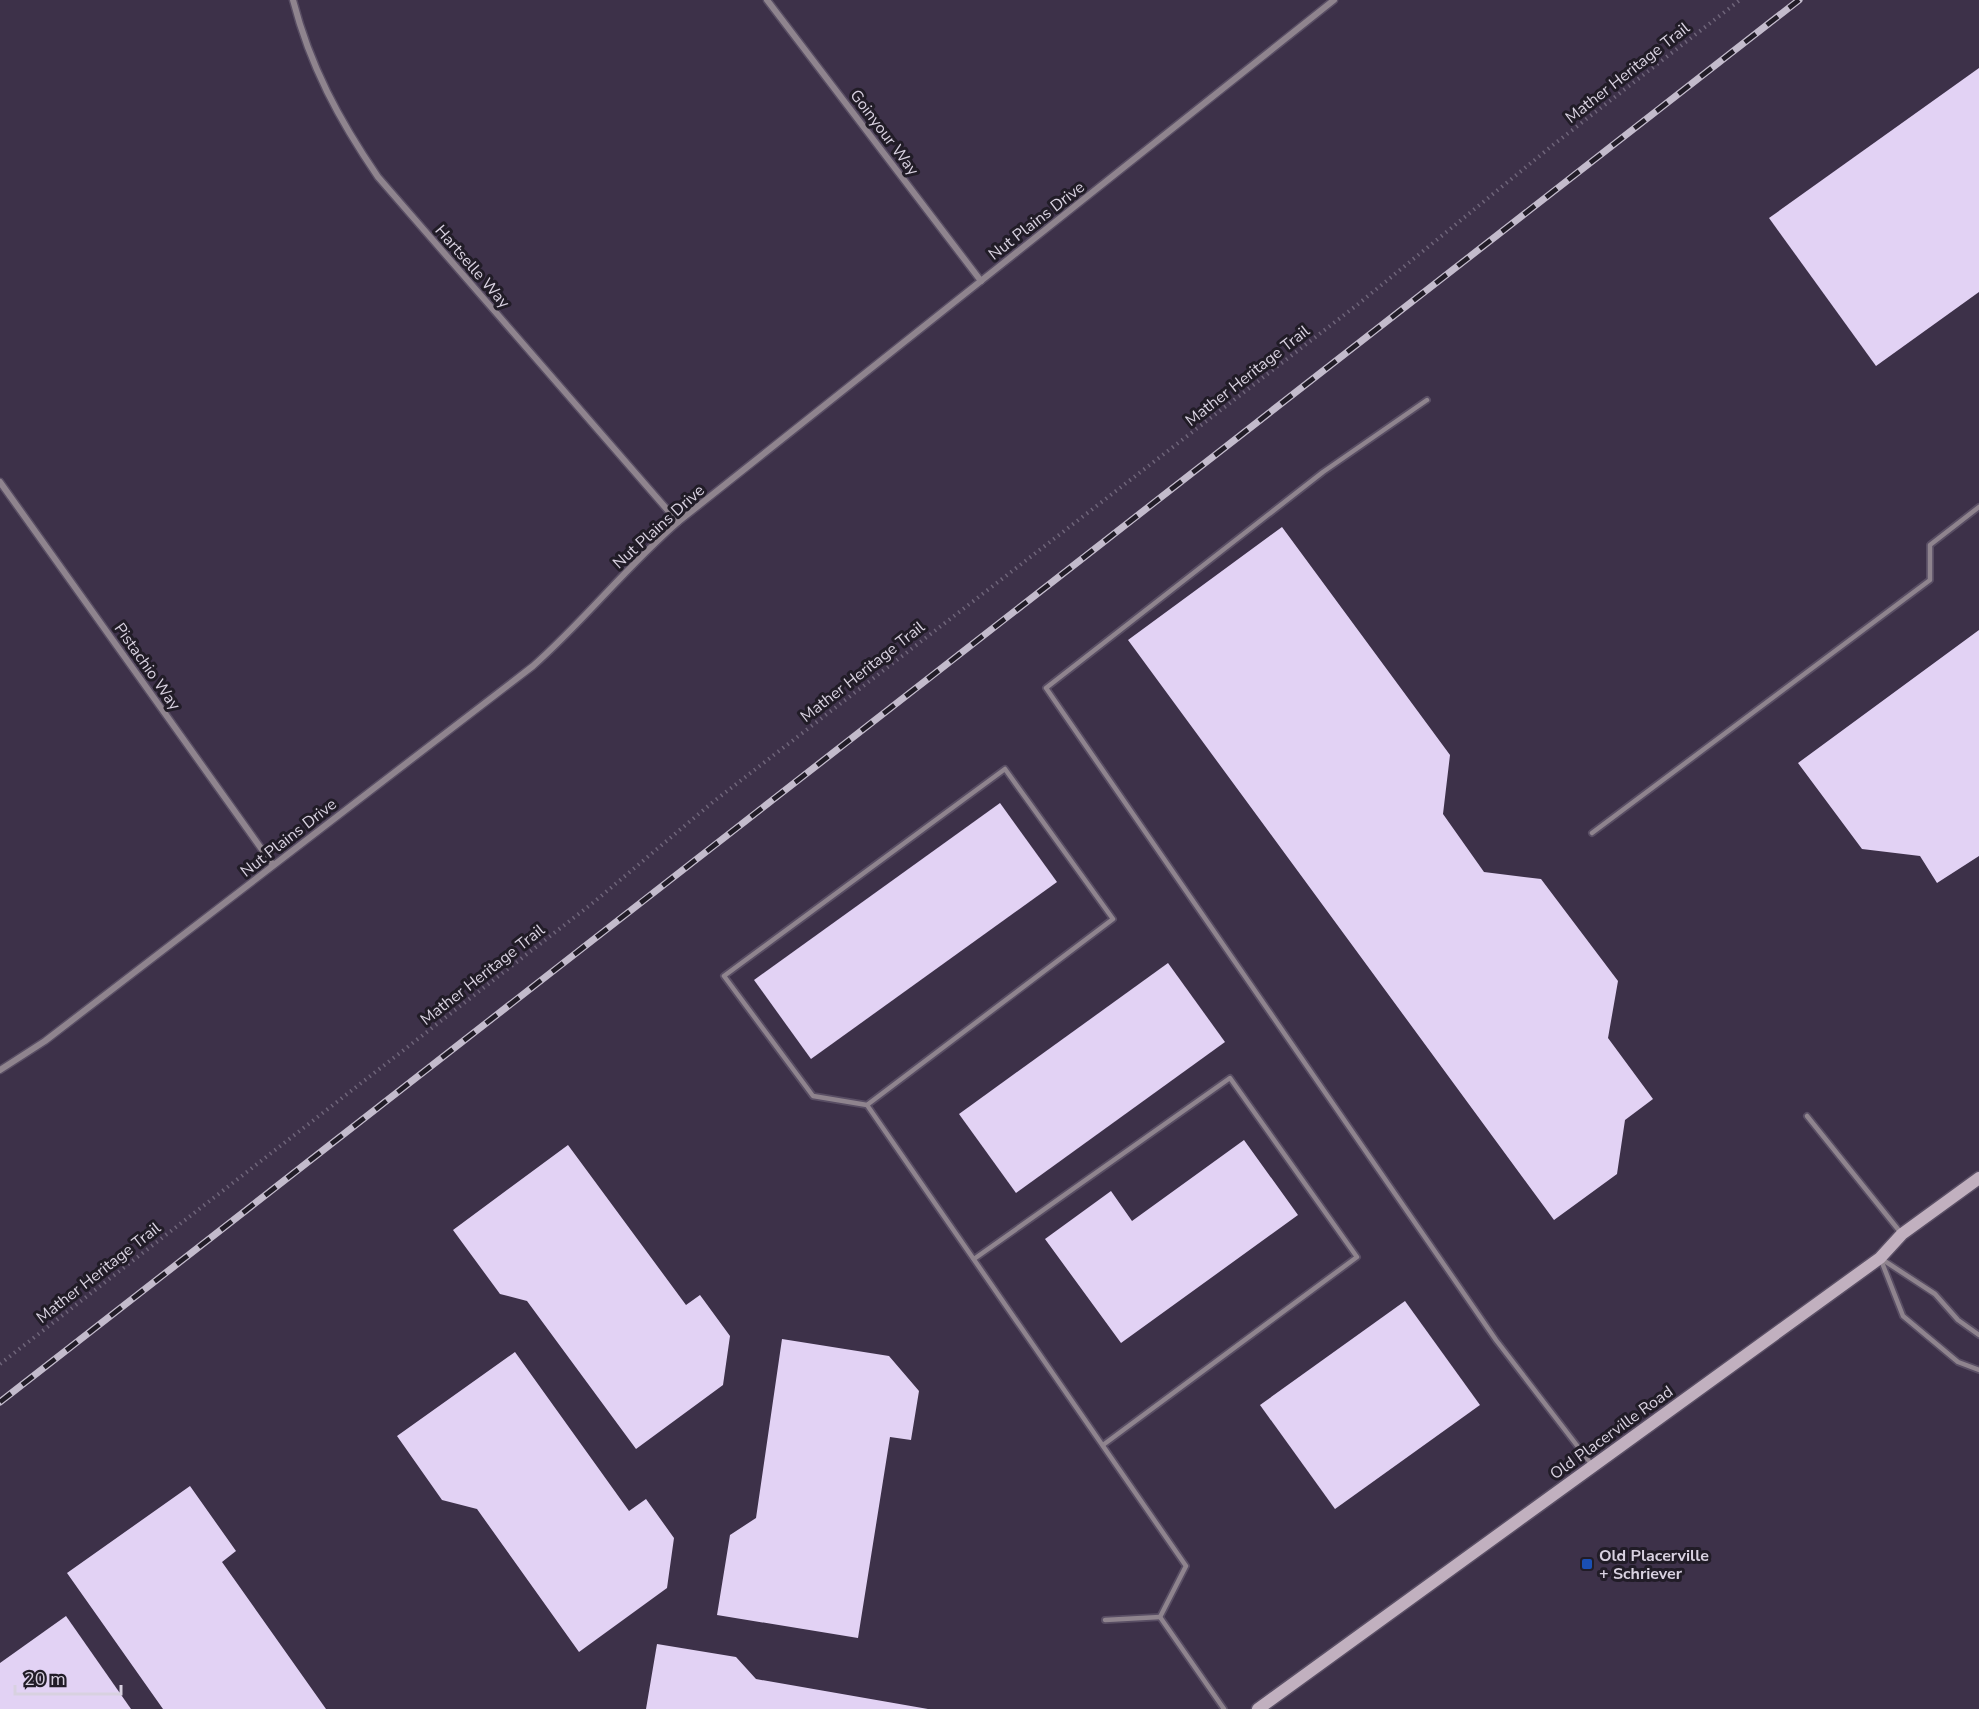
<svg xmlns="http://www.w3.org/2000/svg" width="1979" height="1709" viewBox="0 0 1979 1709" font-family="'Nunito Sans',sans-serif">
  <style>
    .building { fill: #e2d2f4 }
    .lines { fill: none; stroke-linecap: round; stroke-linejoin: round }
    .lane-casing { stroke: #594e64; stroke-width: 8 }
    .street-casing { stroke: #594e64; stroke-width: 9 }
    .secondary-casing { stroke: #594e64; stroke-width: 15 }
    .path { stroke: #6f657a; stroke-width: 4; stroke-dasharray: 1.5 4.5; stroke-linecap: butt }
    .lane { stroke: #8f848e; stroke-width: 4.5 }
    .street { stroke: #8f848e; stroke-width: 6 }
    .secondary { stroke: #c1b0bf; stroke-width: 12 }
    .rail-casing { stroke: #c3bbcc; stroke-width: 7 }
    .rail { stroke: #211c27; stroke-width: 4.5; stroke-dasharray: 14; stroke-linecap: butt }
    .transit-dot { fill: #1a4fb4; stroke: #211c27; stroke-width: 2 }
    .labels { text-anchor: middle; stroke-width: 6; stroke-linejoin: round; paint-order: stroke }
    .street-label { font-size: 16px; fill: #d8d1e0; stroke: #211c27 }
    .poi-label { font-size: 16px; font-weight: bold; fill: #d8d1e0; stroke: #211c27; text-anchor: start }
  </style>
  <rect width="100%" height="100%" fill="#3d3149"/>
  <g class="building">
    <polygon points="1979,68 1979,292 1876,366 1769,218"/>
    <polygon points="1282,527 1450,755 1443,814 1484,872 1541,879 1618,981 1608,1038 1653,1099 1625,1120 1617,1174 1554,1220 1128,640"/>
    <polygon points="1979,630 1979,856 1937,883 1920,856 1862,849 1798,763"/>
    <polygon points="1000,803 1057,882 811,1059 754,980"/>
    <polygon points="1168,963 1225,1042 1016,1193 959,1114"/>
    <polygon points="1244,1140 1298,1215 1121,1343 1045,1239 1111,1191 1132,1221"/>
    <polygon points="568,1145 686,1305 700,1295 730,1336 723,1385 636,1449 527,1301 500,1294 453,1230"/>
    <polygon points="1405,1301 1480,1405 1335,1509 1260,1405"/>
    <polygon points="782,1339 889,1356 919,1391 911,1440 890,1437 858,1638 717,1615 730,1535 756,1518"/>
    <polygon points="515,1352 629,1511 646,1499 674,1538 667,1588 579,1652 477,1509 442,1500 397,1436"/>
    <polygon points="190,1486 236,1551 222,1562 326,1709 163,1709 67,1573"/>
    <polygon points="66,1616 131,1709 0,1709 0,1663"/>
    <polygon points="657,1644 736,1657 756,1679 928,1709 646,1709"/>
  </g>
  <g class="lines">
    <defs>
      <g id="lane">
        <polyline points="1427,400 1323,472 1046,688 1496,1340 1592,1465"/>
        <polyline points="1592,833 1930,580 1930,545 1979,507"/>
        <polyline points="867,1105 1113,919 1005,769 724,976 813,1096 867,1105 1186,1566 1160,1617"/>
        <polyline points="1807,1116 1901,1233"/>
        <polyline points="1880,1258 1935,1294 1958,1320 1979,1335"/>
        <polyline points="974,1259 1230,1078 1357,1257 1103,1445"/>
        <polyline points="1881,1260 1903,1316 1958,1362 1979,1370"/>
        <polyline points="1160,1617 1224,1709"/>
        <polyline points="1105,1620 1160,1617"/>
      </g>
      <g id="street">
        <path d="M293 0C310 66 339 120 378 177L678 522"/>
        <polyline points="767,0 981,281"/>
        <polyline points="0,482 273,865"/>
        <path d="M0 1070 45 1041 533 666C585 620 626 567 678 522L1334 0"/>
      </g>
      <polyline id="secondary" points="1258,1709 1880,1258 1902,1234 1979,1178"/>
    </defs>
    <use href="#lane" class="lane-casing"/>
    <use href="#street" class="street-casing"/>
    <use href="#secondary" class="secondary-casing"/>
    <polyline class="path" points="0,1364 594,902 713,802 1357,305 1553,145 1740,0"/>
    <use href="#lane" class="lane"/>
    <use href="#street" class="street"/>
    <use href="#secondary" class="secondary"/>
    <defs>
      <polyline id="rail" points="0,1402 1799,0"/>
    </defs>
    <use href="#rail" class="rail-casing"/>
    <use href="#rail" class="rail"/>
  </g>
  <rect class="transit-dot" x="1581" y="1558" width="12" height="12" rx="3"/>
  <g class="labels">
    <g class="street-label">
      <text transform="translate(1627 72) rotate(-38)" y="6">Mather Heritage Trail</text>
      <text transform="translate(885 132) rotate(53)" y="6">Goinyour Way</text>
      <text transform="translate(1036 220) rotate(-38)" y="6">Nut Plains Drive</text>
      <text transform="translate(473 266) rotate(49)" y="6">Hartselle Way</text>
      <text transform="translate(1247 375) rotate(-38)" y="6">Mather Heritage Trail</text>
      <text transform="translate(658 526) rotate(-42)" y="6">Nut Plains Drive</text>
      <text transform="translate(148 666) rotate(55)" y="6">Pistachio Way</text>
      <text transform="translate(862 671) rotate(-38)" y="6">Mather Heritage Trail</text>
      <text transform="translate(288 837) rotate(-38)" y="6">Nut Plains Drive</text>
      <text transform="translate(482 974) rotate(-38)" y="6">Mather Heritage Trail</text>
      <text transform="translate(98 1272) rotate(-38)" y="6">Mather Heritage Trail</text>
      <text transform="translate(1611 1432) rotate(-36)" y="6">Old Placerville Road</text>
    </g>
    <g class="poi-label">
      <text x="1599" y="1561">Old Placerville<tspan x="1599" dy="18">+ Schriever</tspan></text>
    </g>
  </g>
  <path d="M15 1685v9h106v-9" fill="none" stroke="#d8d1e0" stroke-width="3"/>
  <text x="24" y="1685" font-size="18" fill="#d8d1e0" stroke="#211c27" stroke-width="4.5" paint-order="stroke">20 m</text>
</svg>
